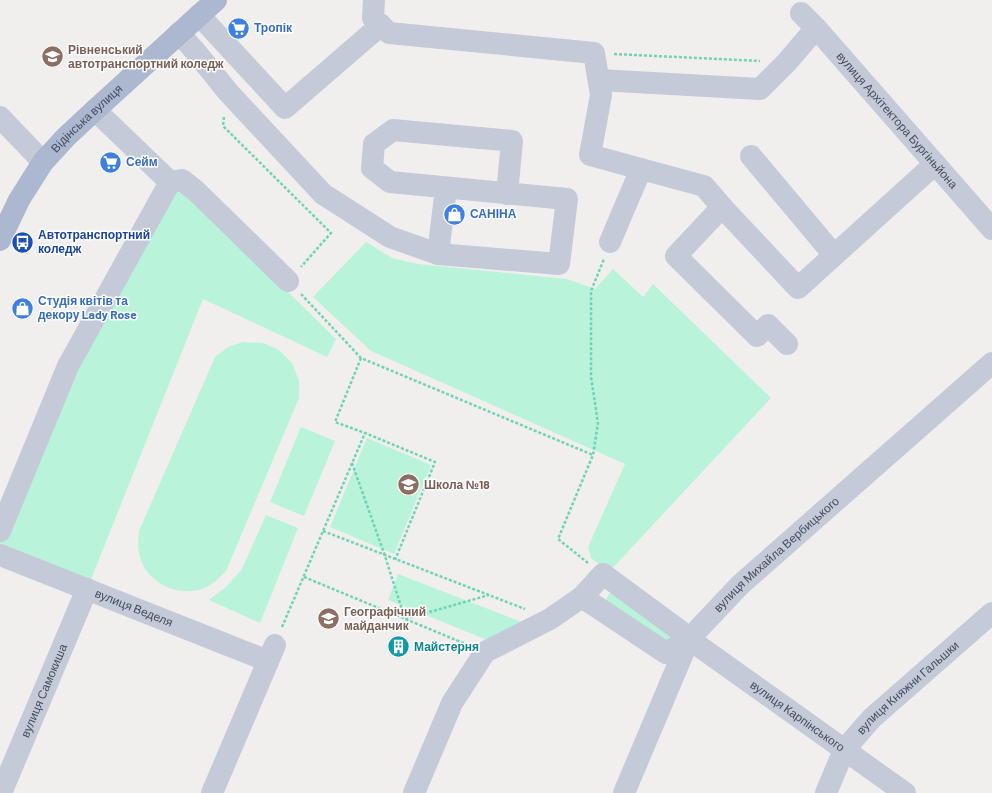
<svg xmlns="http://www.w3.org/2000/svg" width="992" height="793" viewBox="0 0 992 793" font-family="Barlow,sans-serif">
  <style>
    .green { fill: #b9f3da }
    .lines { fill: none; stroke-linecap: round; stroke-linejoin: round }
    .path { stroke: #6ed4b5; stroke-width: 2.5; stroke-dasharray: 3 2; stroke-linecap: butt }
    .minor { stroke: #c4cad8; stroke-width: 22 }
    .major { stroke: #acb7d0; stroke-width: 22 }
    .labels { text-anchor: middle; stroke-width: 3; stroke-linejoin: round; paint-order: stroke }
    .shop-label { font-size: 12px; font-weight: bold; fill: #366cbe; stroke: #fff; text-anchor: start }
    .education-label { font-size: 12px; font-weight: bold; fill: #785e54; stroke: #fff; text-anchor: start }
    .street-label { font-size: 12px; fill: #454d5e; stroke: #fff }
    .transit-label { font-size: 12px; font-weight: bold; fill: #164399; stroke: #fff; text-anchor: start }
    .culture-label { font-size: 12px; font-weight: bold; fill: #0d838f; stroke: #fff; text-anchor: start }
  </style>
  <rect width="100%" height="100%" fill="#f1efee"/>
  <g class="green">
    <polygon points="172,187 191,196 336,339 327,357 203,299 88,587 0,552 0,542 71,368"/>
    <polygon points="366,242 392,258 418,264 567,279 595,289 613,269 643,297 653,284 771,398 609,572 591,558 588,547 625,464 371,351 313,297"/>
    <path d="M243 342 263 343 279 350 292 363 299 381V398L226 571C219 578 213 584 204 588 177 599 144 581 139 553 137 546 139 538 139 531L215 357 228 347Z"/>
    <polygon points="301,427 335,441 304,516 270,502"/>
    <polygon points="367,438 431,465 394,554 330,527"/>
    <polygon points="266,515 298,528 260,623 209,600 227,586 242,569"/>
    <polygon points="398,574 524,623 490,641 388,600"/>
    <polygon points="612,590 676,634 667,646 604,602"/>
  </g>
  <g class="lines">
    <g class="path">
      <polyline points="614,54 760,61"/>
      <polyline points="224,117 223,126 331,233 301,267"/>
      <polyline points="301,294 361,358 593,455"/>
      <polyline points="361,358 335,422 365,433 435,462 395,560"/>
      <polyline points="352,463 385,556 405,619 489,595"/>
      <polyline points="323,531 525,609"/>
      <polyline points="588,563 558,539 593,455 598,423 591,377 591,291 604,259"/>
      <polyline points="304,577 468,645"/>
      <polyline points="282,627 365,433"/>
    </g>
    <g class="minor">
      <polyline points="374,0 373,18 389,33 594,53 601,95 590,155 641,169"/>
      <path id="s1" d="M801 13 816 28 992 229"/>
      <polyline points="199,15 285,108 381,25"/>
      <polyline points="179,33 195,51 228,92 323,194 390,237 438,254"/>
      <polyline points="599,80 760,89 787,62 816,28"/>
      <polyline points="95,110 170,182"/>
      <polyline points="0,117 43,162"/>
      <polyline points="751,156 834,255"/>
      <polyline points="170,182 182,180 196,191 288,281"/>
      <polyline points="446,188 438,254 559,264 567,199 390,182 372,168 374,144 393,130 512,141 507,194"/>
      <polyline points="610,242 641,169 704,186 722,207"/>
      <polyline points="787,344 768,325 757,336 676,256 722,207 798,288 935,164"/>
      <polyline points="0,531 68,366 170,182"/>
      <path id="s2" d="M0 555 268 661"/>
      <path id="s3" d="M689 639 666 653 582 597 603 574 679 630 689 639 905 793"/>
      <path id="s4" d="M1 793 87 589"/>
      <polyline points="212,793 275,645"/>
      <polyline points="414,793 452,703 485,652 550,619 582,597"/>
      <path id="s5" d="M624 793 689 639 740 585 992 363"/>
      <path id="s6" d="M826 793 844 750 872 718 992 613"/>
    </g>
    <path class="major" id="s7" d="M0 240 19 200 43 162 66 137 95 110 216 0"/>
  </g>
  <defs>
    <symbol id="supermarket-disc" viewBox="-11 -11 22 22"><circle r="9.5" fill="#3f7fe0" stroke="#fff"/><path d="M-6-5.5h2.5l.6 2H6L4.5 2H-2.5L-4.4-4H-6ZM-1.5 3.2a1.3 1.3 0 1 0 .1 0ZM3 3.2a1.3 1.3 0 1 0 .1 0Z" fill="#fff"/></symbol>
    <symbol id="university-disc" viewBox="-11 -11 22 22"><circle r="9.5" fill="#8d6e63" stroke="#fff"/><path d="M0-5L7-2L0 1L-7-2ZM-4 1L0 2.5L4 1V4Q0 6-4 4Z" fill="#fff"/></symbol>
    <symbol id="shop-disc" viewBox="-11 -11 22 22"><circle r="9.5" fill="#3f7fe0" stroke="#fff"/><path d="M-5-2.5h2.3a2.7 3.5 0 0 1 5.4 0H5L5.5 6h-11ZM-1.5-2.5h3a1.5 2.3 0 0 0-3 0Z" fill="#fff"/></symbol>
    <symbol id="bus-disc" viewBox="-11 -11 22 22"><circle r="9.5" fill="#1a4fb4" stroke="#fff"/><path d="M-5-6H5V4H4V6H2V4H-2V6H-4V4H-5ZM-3.5-4V0h7V-4ZM-3.5 1.2v1.5H-2V1.2ZM2 1.2v1.5H3.5V1.2Z" fill="#fff"/></symbol>
    <symbol id="school-disc" viewBox="-11 -11 22 22"><circle r="9.5" fill="#8d6e63" stroke="#fff"/><path d="M0-5L7-2L0 1L-7-2ZM-4 1L0 2.5L4 1V4Q0 6-4 4Z" fill="#fff"/></symbol>
    <symbol id="building-disc" viewBox="-11 -11 22 22"><circle r="9.5" fill="#0f9aa8" stroke="#fff"/><path d="M-4-6H4V6H1V3H-1V6H-4ZM-2.5-4.3h1.7v1.8h-1.7ZM.8-4.3h1.7v1.8H.8ZM-2.5-1h1.7V.8h-1.7ZM.8-1h1.7V.8H.8Z" fill="#fff"/></symbol>
  </defs>
  <g fill-rule="evenodd">
    <use href="#supermarket-disc" x="226" y="16" width="25" height="25"/>
    <use href="#university-disc" x="40" y="44" width="25" height="25"/>
    <use href="#supermarket-disc" x="98" y="150" width="25" height="25"/>
    <use href="#shop-disc" x="442" y="202" width="25" height="25"/>
    <use href="#bus-disc" x="10" y="230" width="25" height="25"/>
    <use href="#shop-disc" x="10" y="296" width="25" height="25"/>
    <use href="#school-disc" x="396" y="472" width="25" height="25"/>
    <use href="#school-disc" x="316" y="606" width="25" height="25"/>
    <use href="#building-disc" x="386" y="634" width="25" height="25"/>
  </g>
  <g class="labels">
    <g class="shop-label">
      <text x="254" y="32">Тропік</text>
      <text x="126" y="166">Сейм</text>
      <text x="470" y="218">САНІНА</text>
      <text x="38" y="305">Студія квітів та<tspan x="38" dy="14">декору Lady Rose</tspan></text>
    </g>
    <g class="education-label">
      <text x="68" y="54">Рівненський<tspan x="68" dy="14">автотранспортний коледж</tspan></text>
      <text x="424" y="489">Школа №18</text>
      <text x="344" y="616">Географічний<tspan x="344" dy="14">майданчик</tspan></text>
    </g>
    <g class="street-label">
      <text dy="4" stroke="none"><textPath href="#s7" startOffset="151">Відінська вулиця</textPath></text>
      <text dy="4" stroke="none"><textPath href="#s1" startOffset="144">вулиця Архітектора Бургіньйона</textPath></text>
      <text dy="4" stroke="none"><textPath href="#s5" startOffset="289">вулиця Михайла Вербицького</textPath></text>
      <text dy="4" stroke="none"><textPath href="#s2" startOffset="144">вулиця Веделя</textPath></text>
      <text dy="4" stroke="none"><textPath href="#s6" startOffset="136">вулиця Княжни Гальшки</textPath></text>
      <text dy="4" stroke="none"><textPath href="#s4" startOffset="111">вулиця Самокиша</textPath></text>
      <text dy="4" stroke="none"><textPath href="#s3" startOffset="400">вулиця Карпінського</textPath></text>
    </g>
    <g class="transit-label">
      <text x="38" y="239">Автотранспортний<tspan x="38" dy="14">коледж</tspan></text>
    </g>
    <g class="culture-label">
      <text x="414" y="651">Майстерня</text>
    </g>
  </g>
</svg>
